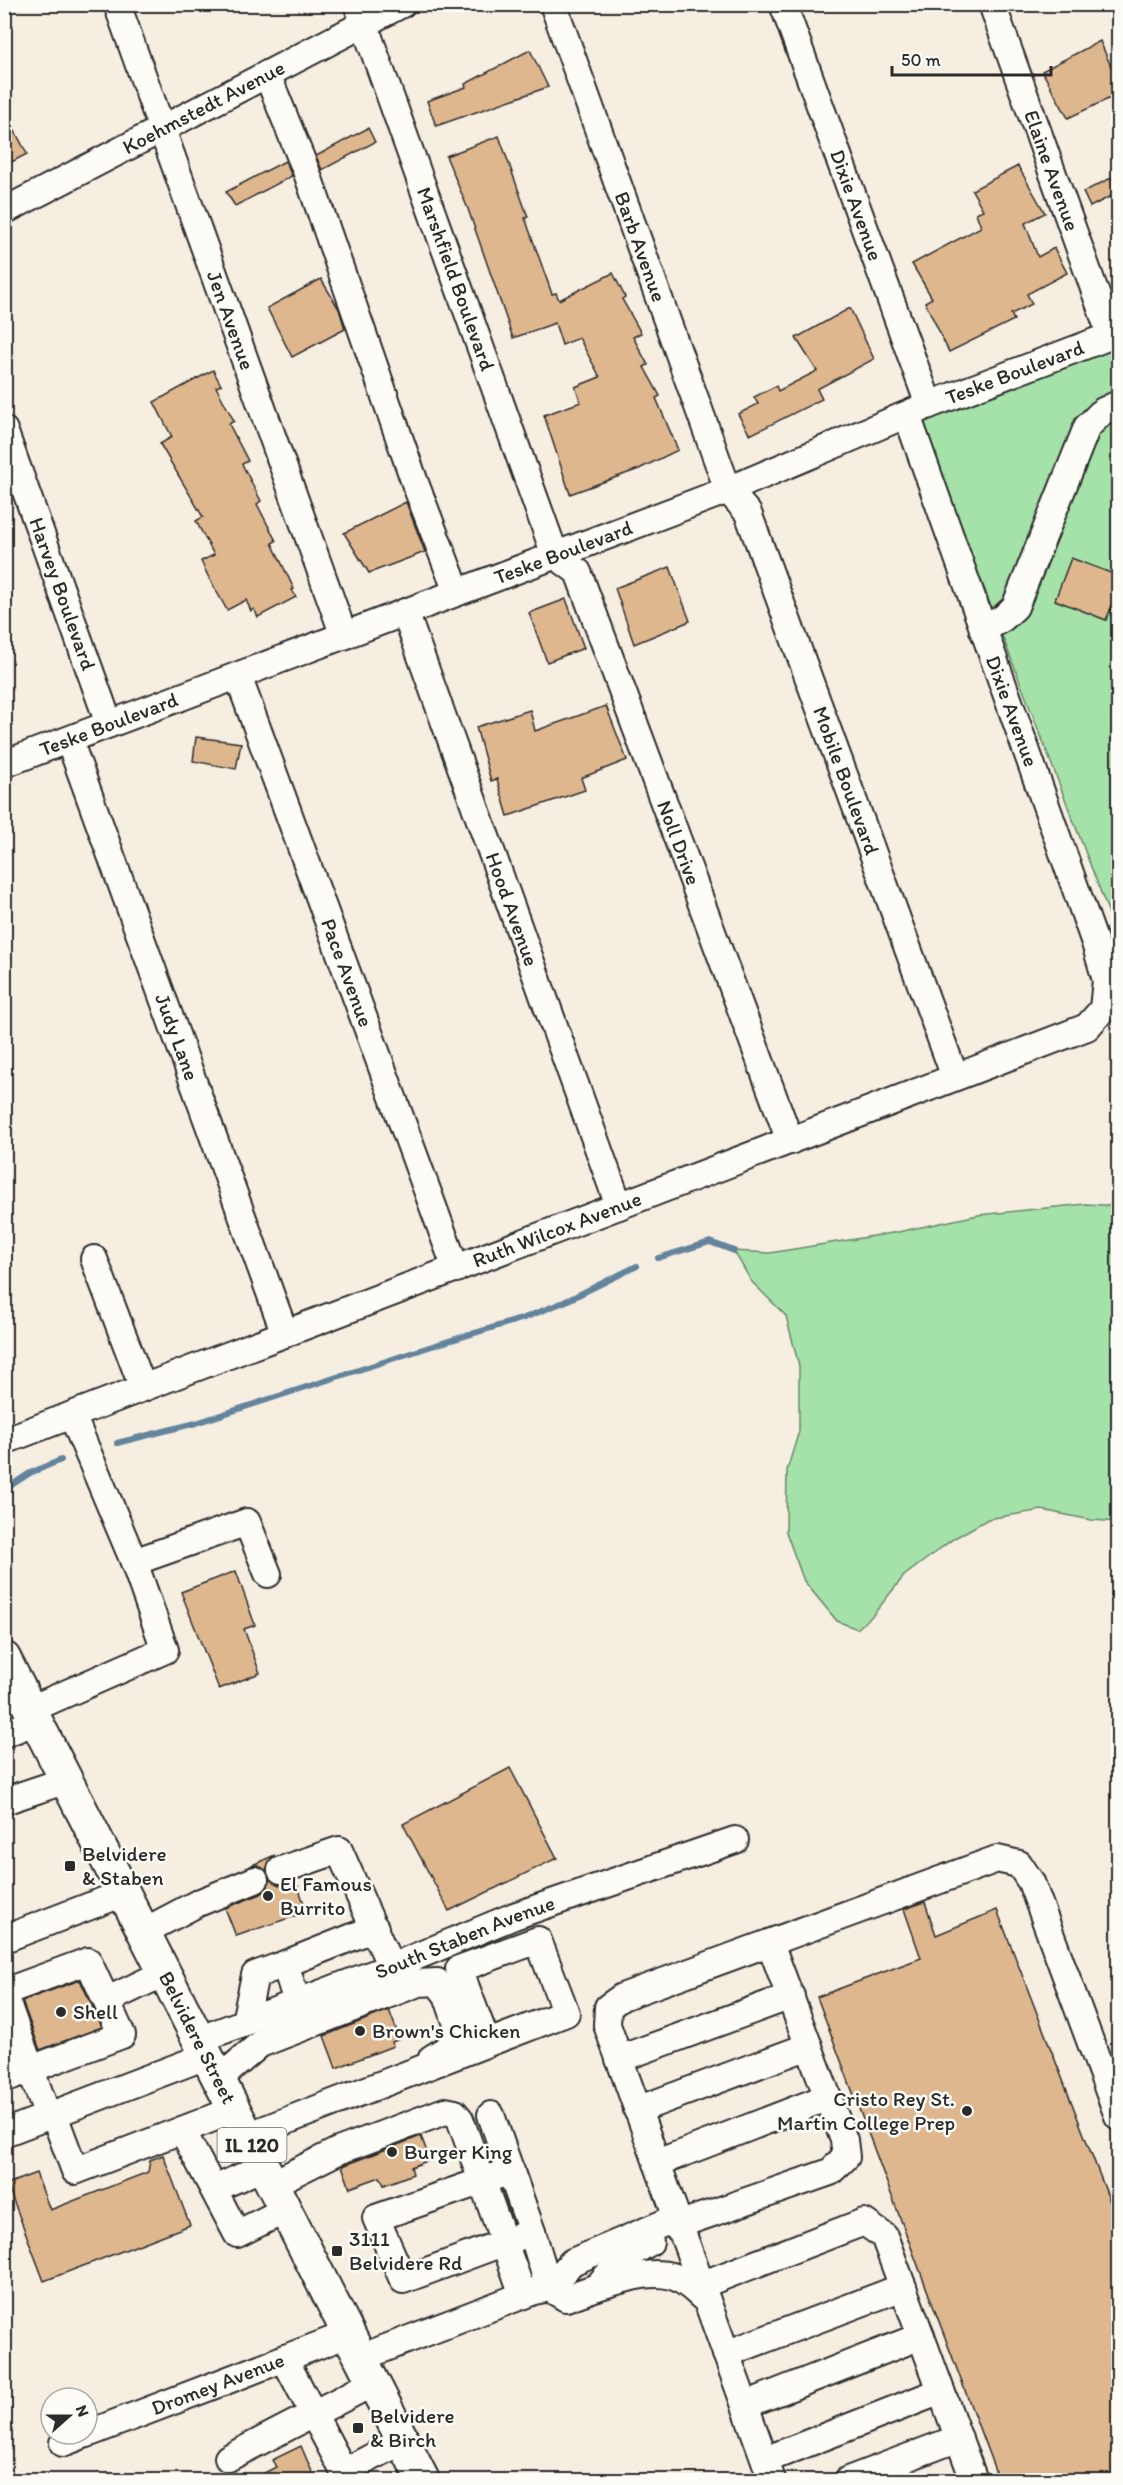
<svg xmlns="http://www.w3.org/2000/svg" width="1123" height="2485" viewBox="0 0 1123 2485" font-family="Itim,sans-serif">
  <style>
    .green { fill: #a4e2a9; stroke: #68866a; stroke-width: 1.5 }
    .lines { fill: none; stroke-linecap: round; stroke-linejoin: round }
    .stream { stroke: #64849c; stroke-width: 6 }
    .building { fill: #deb78f; stroke: #2b2b2b; stroke-width: 1.5 }
    .minor-casing { stroke: #2b2b2b; stroke-width: 30 }
    .major-casing { stroke: #2b2b2b; stroke-width: 36 }
    .minor { stroke: #fdfcf7; stroke-width: 26 }
    .major { stroke: #fdfcf7; stroke-width: 32 }
    .poi-dot { fill: #2b2b2b; stroke: #fdfcf7; stroke-width: 2 }
    .labels { text-anchor: middle; stroke-width: 5; stroke-linejoin: round; paint-order: stroke }
    .shield { fill: #fdfcf7; stroke: #6a6a68; stroke-width: 1.5 }
    .shield-label { font-size: 20px; font-weight: bold; fill: #2b2b2b }
    .street-label { font-size: 21px; fill: #2b2b2b; stroke: #fdfcf7 }
    .poi-label { font-size: 21px; fill: #2b2b2b; stroke: #fdfcf7; text-anchor: start }
  </style>
  <rect width="100%" height="100%" fill="#f7eee2"/>
  <filter id="ink" filterUnits="userSpaceOnUse"><feTurbulence type="fractalNoise" baseFrequency=".0167" numOctaves="2"/><feDisplacementMap in="SourceGraphic" scale="12" xChannelSelector="R" yChannelSelector="G"/><feConvolveMatrix kernelMatrix="1 2 1 2 8 2 1 2 1" color-interpolation-filters="sRGB"/></filter>
  <g filter="url(#ink)">
    <g class="green">
      <polygon points="1112,347 1118,363 1118,937 919,419"/>
      <polygon points="1086,1204 1118,1206 1118,1522 1091,1520 1042,1510 988,1519 953,1539 904,1576 873,1615 857,1629 837,1621 804,1581 786,1532 787,1470 799,1431 799,1366 786,1316 751,1281 734,1251 770,1253 898,1232 978,1215"/>
    </g>
    <g class="lines">
      <g class="stream">
        <polyline points="658,1258 710,1242 734,1251"/>
        <polyline points="117,1443 196,1423 429,1347 524,1318 564,1302 637,1266"/>
        <polyline points="4,1490 30,1473 61,1460"/>
      </g>
    </g>
    <g class="building">
      <polygon points="1100,41 1115,76 1112,78 1119,94 1068,118 1042,71"/>
      <polygon points="530,50 548,87 436,126 427,101 466,87 465,84"/>
      <polygon points="4,110 27,154 4,166"/>
      <polygon points="368,128 375,142 322,170 316,156"/>
      <polygon points="499,136 528,217 525,218 552,294 556,293 559,300 613,273 625,297 622,299 641,333 633,337 648,365 644,367 660,396 656,398 678,450 639,469 570,494 544,415 581,402 575,387 600,377 579,338 562,345 555,323 513,338 468,209 446,156"/>
      <polygon points="285,161 292,176 235,206 226,192"/>
      <polygon points="1018,166 1045,213 1025,223 1038,257 1054,248 1067,273 1027,294 1032,304 1011,314 1014,320 949,352 925,302 932,298 912,264 981,227 976,213 983,210 972,190"/>
      <polygon points="1119,174 1119,192 1090,207 1083,192"/>
      <polygon points="321,279 339,309 345,329 292,357 267,308"/>
      <polygon points="850,308 874,359 817,389 822,399 750,435 738,414 758,404 754,397 776,386 778,391 817,371 796,338"/>
      <polygon points="213,370 221,385 216,387 234,421 229,424 248,461 242,464 261,501 257,504 276,541 272,543 294,589 292,590 296,597 258,617 254,609 251,611 246,600 227,610 208,576 201,561 214,555 196,521 203,517 160,444 172,437 154,402"/>
      <polygon points="406,502 425,552 369,573 344,533"/>
      <polygon points="1071,558 1119,576 1119,589 1106,620 1055,600"/>
      <polygon points="670,567 690,621 634,644 615,588"/>
      <polygon points="566,599 584,648 547,662 529,613"/>
      <polygon points="606,706 627,760 581,778 585,790 508,816 497,779 491,781 476,727 530,710 535,731"/>
      <polygon points="196,737 241,743 236,769 193,761"/>
      <polygon points="236,1571 255,1625 244,1629 260,1673 219,1689 181,1592"/>
      <polygon points="510,1768 557,1858 449,1911 403,1824"/>
      <polygon points="275,1855 269,1861 266,1871 258,1865 250,1866"/>
      <polygon points="270,1879 279,1885 296,1881 307,1912 236,1936 225,1908 261,1894 267,1889"/>
      <polygon points="925,1902 936,1935 997,1910 1119,2225 1119,2481 999,2481 817,1997 921,1958 904,1909"/>
      <polygon points="80,1980 102,2027 40,2050 22,2001"/>
      <polygon points="389,2010 400,2039 392,2042 393,2046 336,2068 324,2036"/>
      <polygon points="421,2136 430,2160 411,2167 413,2174 384,2185 380,2177 350,2188 342,2166"/>
      <polygon points="163,2155 190,2225 44,2281 7,2184 36,2173 50,2210 148,2172 150,2160"/>
      <polygon points="301,2446 316,2481 249,2481 276,2467 272,2460"/>
    </g>
    <g class="lines">
      <defs>
        <g id="minor">
          <path id="s1" d="M117 4 344 636"/>
          <path id="s2" d="M357 4 555 555 578 572 790 1141"/>
          <path id="s3" d="M553 4 728 490 748 513 955 1077"/>
          <path id="s4" d="M783 4 929 405"/>
          <path id="s5" d="M992 4 1111 336"/>
          <polyline points="267,74 307,173 415,483 457,592"/>
          <path id="s6" d="M4 211 402 4"/>
          <path id="s7" d="M4 430 109 724"/>
          <path id="s8" d="M405 612 619 1206"/>
          <polyline points="983,630 1003,618 1015,607 1087,427 1103,411 1118,404"/>
          <path id="s9" d="M238 676 456 1269"/>
          <path id="s10" d="M69 740 285 1334"/>
          <path id="s11" d="M4 764 728 490 929 405 1118 333"/>
          <polyline points="94,1259 143,1388"/>
          <path id="s12" d="M4 1441 1087 1027 1103 1009 1106 980 1095 943 907 415"/>
          <polyline points="134,1562 247,1522 268,1574"/>
          <polyline points="31,1709 165,1650 134,1562 72,1415"/>
          <polyline points="4,1734 37,1721"/>
          <polyline points="4,1801 67,1780"/>
          <polyline points="281,1870 339,1850 391,1967"/>
          <polyline points="143,1932 198,1903 255,1880"/>
          <polyline points="4,1939 124,1893"/>
          <polyline points="4,1992 88,1961 122,2035 4,2079"/>
          <polyline points="4,1995 48,2117"/>
          <polyline points="108,2000 164,1973"/>
          <polyline points="297,2002 285,1964 375,1928"/>
          <polyline points="245,2022 255,1975 285,1964"/>
          <path id="s13" d="M198 2040 391 1967 514 1916 735 1840"/>
          <polyline points="619,2059 791,1996"/>
          <polyline points="218,2080 260,2044 418,1983 437,1982 447,1995 459,2030 453,2045 432,2058"/>
          <polyline points="637,2110 809,2046"/>
          <polyline points="54,2115 75,2171 234,2110"/>
          <polyline points="491,2115 532,2232 549,2288 566,2298 597,2287 623,2258 650,2242"/>
          <polyline points="182,2130 237,2234 285,2210"/>
          <polyline points="4,2133 206,2056"/>
          <polyline points="247,2136 566,2013 538,1940 459,1969 487,2043"/>
          <polyline points="657,2163 828,2097"/>
          <polyline points="511,2171 376,2218 403,2280 532,2232"/>
          <polyline points="272,2184 338,2151 445,2111 455,2113 460,2119 523,2295"/>
          <polyline points="214,2189 263,2167"/>
          <polyline points="675,2226 830,2172 846,2157 844,2140 770,1943"/>
          <polyline points="701,2285 864,2222 884,2236 974,2480"/>
          <path d="M597 2287C619 2281 649 2269 672 2276 686 2280 696 2292 707 2301"/>
          <polyline points="726,2354 903,2287"/>
          <polyline points="284,2358 344,2472 402,2441"/>
          <polyline points="360,2358 534,2291 549,2288 572,2262 669,2221 675,2226"/>
          <polyline points="745,2405 921,2336"/>
          <path id="s14" d="M87 2434 348 2334"/>
          <polyline points="63,2443 86,2434"/>
          <polyline points="228,2458 373,2383"/>
          <polyline points="765,2460 941,2391"/>
          <polyline points="772,2480 607,2025 608,2007 622,1997 997,1859 1019,1864 1031,1882 1118,2116"/>
          <polyline points="848,2480 959,2438"/>
        </g>
        <g id="major">
          <path id="s15" d="M4 1658 423 2480"/>
        </g>
      </defs>
      <use href="#minor" class="minor-casing"/>
      <use href="#major" class="major-casing"/>
      <use href="#minor" class="minor"/>
      <use href="#major" class="major"/>
    </g>
  </g>
  <g class="poi-dot">
    <rect x="64" y="1860" width="12" height="12" rx="3"/>
    <circle cx="268" cy="1896" r="6"/>
    <circle cx="61" cy="2012" r="6"/>
    <circle cx="360" cy="2031" r="6"/>
    <circle cx="967" cy="2111" r="6"/>
    <circle cx="392" cy="2152" r="6"/>
    <rect x="331" y="2245" width="12" height="12" rx="3"/>
    <rect x="352" y="2422" width="12" height="12" rx="3"/>
  </g>
  <g class="labels">
    <rect class="shield" x="217.5" y="2128" width="69" height="34" rx="4.5"/>
    <g class="shield-label">
      <text x="252" y="2152">IL 120</text>
    </g>
    <g class="street-label">
      <text dy="7" stroke="none"><textPath href="#s6" startOffset="225">Koehmstedt Avenue</textPath></text>
      <text dy="7" stroke="none"><textPath href="#s5" startOffset="177">Elaine Avenue</textPath></text>
      <text dy="7" stroke="none"><textPath href="#s4" startOffset="214">Dixie Avenue</textPath></text>
      <text dy="7" stroke="none"><textPath href="#s3" startOffset="258">Barb Avenue</textPath></text>
      <text dy="7" stroke="none"><textPath href="#s2" startOffset="292">Marshfield Boulevard</textPath></text>
      <text dy="7" stroke="none"><textPath href="#s1" startOffset="336">Jen Avenue</textPath></text>
      <text dy="7" stroke="none"><textPath href="#s11" startOffset="1084">Teske Boulevard</textPath></text>
      <text dy="7" stroke="none"><textPath href="#s11" startOffset="598">Teske Boulevard</textPath></text>
      <text dy="7" stroke="none"><textPath href="#s7" startOffset="174">Harvey Boulevard</textPath></text>
      <text transform="translate(1012 711) rotate(70)" y="7">Dixie Avenue</text>
      <text dy="7" stroke="none"><textPath href="#s11" startOffset="112">Teske Boulevard</textPath></text>
      <text dy="7" stroke="none"><textPath href="#s3" startOffset="832">Mobile Boulevard</textPath></text>
      <text dy="7" stroke="none"><textPath href="#s2" startOffset="903">Noll Drive</textPath></text>
      <text dy="7" stroke="none"><textPath href="#s8" startOffset="316">Hood Avenue</textPath></text>
      <text dy="7" stroke="none"><textPath href="#s9" startOffset="316">Pace Avenue</textPath></text>
      <text dy="7" stroke="none"><textPath href="#s10" startOffset="316">Judy Lane</textPath></text>
      <text dy="7" stroke="none"><textPath href="#s12" startOffset="592">Ruth Wilcox Avenue</textPath></text>
      <text dy="7" stroke="none"><textPath href="#s13" startOffset="286">South Staben Avenue</textPath></text>
      <text dy="7" stroke="none"><textPath href="#s15" startOffset="426">Belvidere Street</textPath></text>
      <text dy="7" stroke="none"><textPath href="#s14" startOffset="140">Dromey Avenue</textPath></text>
    </g>
    <g class="poi-label">
      <text x="82" y="1861">Belvidere<tspan x="82" dy="24">&amp; Staben</tspan></text>
      <text x="280" y="1891">El Famous<tspan x="280" dy="24">Burrito</tspan></text>
      <text x="73" y="2019">Shell</text>
      <text x="372" y="2038">Brown's Chicken</text>
      <text x="955" y="2106" text-anchor="end">Cristo Rey St.<tspan x="955" dy="24">Martin College Prep</tspan></text>
      <text x="404" y="2159">Burger King</text>
      <text x="349" y="2246">3111<tspan x="349" dy="24">Belvidere Rd</tspan></text>
      <text x="370" y="2423">Belvidere<tspan x="370" dy="24">&amp; Birch</tspan></text>
    </g>
  </g>
  <rect width="1123" height="2485" fill="none" stroke="#fdfcf7" stroke-width="24"/>
  <rect x="12" y="12" width="1099" height="2461" fill="none" stroke="#2b2b2b" stroke-width="2" filter="url(#ink)"/>
  <g transform="translate(69 2416) rotate(69)"><circle r="28" fill="#fdfcf7" stroke="#a9a8a5" stroke-width="1.5"/>
  <path d="M0-4.5L10 22L0 15L-10 22Z" fill="#2b2b2b"/>
  <text y="-9" font-size="16" font-weight="bold" text-anchor="middle" fill="#2b2b2b">N</text>
  </g>
  <path d="M892 66v9h159v-9" fill="none" stroke="#2b2b2b" stroke-width="3"/>
  <text x="901" y="66" font-size="18" fill="#2b2b2b" stroke="#fdfcf7" stroke-width="4.5" paint-order="stroke">50 m</text>
</svg>
